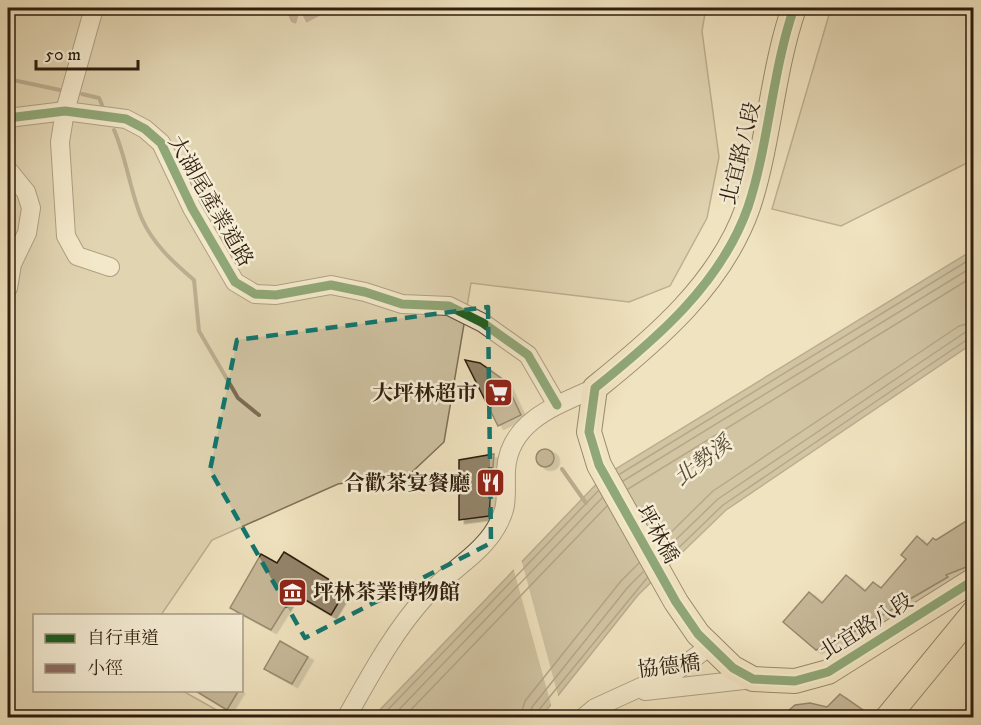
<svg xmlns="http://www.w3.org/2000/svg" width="981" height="725" viewBox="0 0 981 725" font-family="'IM FELL DW Pica','Noto Serif TC',serif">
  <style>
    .green { fill: #cfc2a1; stroke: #7f7058; stroke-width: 1.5 }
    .water { fill: #aea083; stroke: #7b6c54; stroke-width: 1.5 }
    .pier { fill: #f0e3bf }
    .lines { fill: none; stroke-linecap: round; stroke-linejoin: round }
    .shore { stroke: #6e5f48; stroke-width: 1.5 }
    .stream { stroke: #7b6c54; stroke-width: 4 }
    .building { fill: #93846a; stroke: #2f1e0e; stroke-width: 1.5; filter: url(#shadow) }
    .minor-casing { stroke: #5f4f3a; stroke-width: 20 }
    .major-casing { stroke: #2f1e0e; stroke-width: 26 }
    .minor { stroke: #f5edd5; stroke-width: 18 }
    .major { stroke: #f0e3bf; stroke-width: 24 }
    .quiet { stroke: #8d6e63; stroke-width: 8; stroke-dasharray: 15 8; stroke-linecap: butt }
    .cycleway-casing { stroke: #f5edd5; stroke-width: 13 }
    .cycleway { stroke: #1b5e20; stroke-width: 9 }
    .marked { fill: none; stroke: #0f766e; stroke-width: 4.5; stroke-dasharray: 12 8; stroke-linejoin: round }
    .labels { text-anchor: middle; stroke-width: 5; stroke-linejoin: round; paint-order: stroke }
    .street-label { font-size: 21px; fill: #2f1e0e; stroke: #f5edd5 }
    .poi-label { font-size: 21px; font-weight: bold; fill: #2f1e0e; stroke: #f5edd5; text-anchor: end }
    .water-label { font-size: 22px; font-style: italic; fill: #5b4c37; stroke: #f5edd5 }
  </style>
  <defs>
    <filter id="shadow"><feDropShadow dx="5.5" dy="3.5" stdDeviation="0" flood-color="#0004"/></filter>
  </defs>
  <rect width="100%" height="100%" fill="#f0e3bf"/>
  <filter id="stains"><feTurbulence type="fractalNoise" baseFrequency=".00333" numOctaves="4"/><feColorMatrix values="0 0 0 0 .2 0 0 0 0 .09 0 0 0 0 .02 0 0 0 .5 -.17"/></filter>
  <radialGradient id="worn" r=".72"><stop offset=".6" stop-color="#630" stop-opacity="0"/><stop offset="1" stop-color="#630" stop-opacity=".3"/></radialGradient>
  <g class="green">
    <polygon points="8,8 706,8 702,31 719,157 707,218 670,286 629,302 471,283 444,442 412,472 338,484 212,540 161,615 34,616 34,690 183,691 229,717 8,717"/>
    <polygon points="831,8 974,8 973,160 841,226 772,209"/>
  </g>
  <polygon class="water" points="973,250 973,343 726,510 638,595 541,717 372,718 604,476"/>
  <polygon class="pier" points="521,559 559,699 552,708 513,567"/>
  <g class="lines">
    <g class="shore">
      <polyline points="620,474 974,257"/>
      <polyline points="623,481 974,266"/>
      <polyline points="628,489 974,276"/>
      <polyline points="659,544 713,491 959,326 974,322"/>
      <polyline points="663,552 718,499 964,333 974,331"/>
      <polyline points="667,559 723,505 968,339 974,338"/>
      <polyline points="380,718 598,491"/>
      <polyline points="391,718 602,498"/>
      <polyline points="403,718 607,506"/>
      <polyline points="520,718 525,701 621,581 639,563"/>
      <polyline points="529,718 532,707 628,587 643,572"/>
      <polyline points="536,718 538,711 647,578"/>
    </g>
    <g class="stream">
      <polyline points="8,79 60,90"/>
      <polyline points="82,94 99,98 102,105"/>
      <path d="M114 130C127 159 130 192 142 219 153 244 174 263 194 280L199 331 238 398 259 415"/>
      <polyline points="562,469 586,503"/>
    </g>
  </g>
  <g class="building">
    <polygon points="465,360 480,363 505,381 521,415 498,426"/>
    <circle cx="545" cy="458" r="9"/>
    <polygon points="494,454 489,516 459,520 459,460"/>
    <polygon points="974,516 974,564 946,575 948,577 850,634 816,650 783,622 809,592 822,603 846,575 865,591 873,582 881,588 906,559 901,555 917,536 927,545 933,538 936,540"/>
    <polygon points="284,552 346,590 331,615 294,593 271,630 230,608 261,554 277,563"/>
    <polygon points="280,641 308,657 292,684 264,669"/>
    <polygon points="194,690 239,690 227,710"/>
    <polygon points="840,694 873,717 781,717 795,705 810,703 827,707"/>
  </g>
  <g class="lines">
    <defs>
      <g id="minor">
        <polyline points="94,8 65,111 60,142 66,236 77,256 110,267"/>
        <polyline points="8,118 65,111 126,119 145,129 161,143 192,208 235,282 255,294 276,295 331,285 365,292 402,304 449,306 483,323 528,355 557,405"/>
        <polyline points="8,170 26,192 31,208 27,233 12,264 8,288"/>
        <polyline points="645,691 753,679"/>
        <path d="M346 718C370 676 393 632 426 596 446 574 475 558 492 534 510 507 505 499 506 470 509 421 557 405 595 388"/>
        <polyline points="583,718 595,708 676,671 709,647"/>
      </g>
      <g id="major">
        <path d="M794 8C772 71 769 144 748 207 721 284 656 339 595 388L589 432 599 465 676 602 698 634 733 668 753 679 795 681 828 672 974 580"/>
        <polyline points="887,718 974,612"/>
      </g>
    </defs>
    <use href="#minor" class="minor-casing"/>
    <use href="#major" class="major-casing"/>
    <use href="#minor" class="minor"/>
    <use href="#major" class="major"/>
    <polyline class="quiet" points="290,8 294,19 301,21 326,8"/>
    <defs>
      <g id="cycleway">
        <path d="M794 8C772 71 769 144 748 207 721 284 656 339 595 388L589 432 599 465 676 602 698 634 733 668 753 679 795 681 828 672 974 580"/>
        <polyline points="8,118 65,111 126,119 145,129 161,143 192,208 235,282 255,294 276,295 331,285 365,292 402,304 449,306 483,323 528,355 557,405"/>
      </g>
    </defs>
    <use href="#cycleway" class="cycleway-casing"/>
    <use href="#cycleway" class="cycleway"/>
  </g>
  <path d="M0 0H981V725H0ZM488 307 491 543 305 638 210 470 237 340Z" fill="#f0e3bf" fill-opacity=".55" fill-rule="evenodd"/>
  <path class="marked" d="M488 307 491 543 305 638 210 470 237 340Z"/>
  <defs>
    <symbol id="supermarket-square" viewBox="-11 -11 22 22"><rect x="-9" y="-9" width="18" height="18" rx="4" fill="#8f2418" stroke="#f5edd5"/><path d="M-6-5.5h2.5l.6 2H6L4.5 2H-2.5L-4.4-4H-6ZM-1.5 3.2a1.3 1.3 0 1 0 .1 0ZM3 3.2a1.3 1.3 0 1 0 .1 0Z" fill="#fff"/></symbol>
    <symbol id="restaurant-square" viewBox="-11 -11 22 22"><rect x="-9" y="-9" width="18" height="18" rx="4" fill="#8f2418" stroke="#f5edd5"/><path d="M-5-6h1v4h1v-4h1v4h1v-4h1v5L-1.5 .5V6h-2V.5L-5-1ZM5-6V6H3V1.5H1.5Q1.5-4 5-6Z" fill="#fff"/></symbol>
    <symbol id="museum-square" viewBox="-11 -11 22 22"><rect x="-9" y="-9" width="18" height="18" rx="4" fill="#8f2418" stroke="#f5edd5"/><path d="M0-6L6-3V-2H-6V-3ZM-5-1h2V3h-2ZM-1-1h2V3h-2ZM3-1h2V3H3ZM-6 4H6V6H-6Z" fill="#fff"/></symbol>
  </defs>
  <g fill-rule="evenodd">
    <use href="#supermarket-square" x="482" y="376" width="33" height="33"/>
    <use href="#restaurant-square" x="474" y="466" width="33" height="33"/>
    <use href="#museum-square" x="276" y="576" width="33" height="33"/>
  </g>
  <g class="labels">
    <g class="street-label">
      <text transform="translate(740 153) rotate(-76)" y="7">北宜路八段</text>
      <text transform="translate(211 201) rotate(60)" y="7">大湖尾產業道路</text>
      <text transform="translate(658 534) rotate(61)" y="7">坪林橋</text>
      <text transform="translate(866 626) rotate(-32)" y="7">北宜路八段</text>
      <text transform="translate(669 666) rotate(-7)" y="7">協德橋</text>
    </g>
    <g class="poi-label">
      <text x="477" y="400">大坪林超市</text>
      <text x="470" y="490">合歡茶宴餐廳</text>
      <text x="313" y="599" text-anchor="start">坪林茶業博物館</text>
    </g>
    <g class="water-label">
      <text transform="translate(702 460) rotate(-37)" y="8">北勢溪</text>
    </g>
  </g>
  <rect width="981" height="725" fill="none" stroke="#f0e3bf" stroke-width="30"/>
  <rect x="9" y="9" width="963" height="707" fill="none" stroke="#2f1e0e" stroke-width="3"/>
  <rect x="15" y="15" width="951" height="695" fill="none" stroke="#2f1e0e" stroke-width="1.5"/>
  <rect x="33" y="614" width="210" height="78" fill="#f5edd5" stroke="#a69a85" stroke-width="1.5"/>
  <rect x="45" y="634" width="30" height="9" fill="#1b5e20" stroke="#a69a85" stroke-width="1.5"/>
  <text x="87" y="644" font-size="18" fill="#2f1e0e">自行車道</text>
  <rect x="45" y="664" width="30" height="9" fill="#8d6e63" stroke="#a69a85" stroke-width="1.5"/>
  <text x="87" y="674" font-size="18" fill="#2f1e0e">小徑</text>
  <path d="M36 60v9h102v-9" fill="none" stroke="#2f1e0e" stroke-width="3"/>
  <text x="45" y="60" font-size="18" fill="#2f1e0e" stroke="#f5edd5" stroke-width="4.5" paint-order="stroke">50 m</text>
  <rect width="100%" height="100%" filter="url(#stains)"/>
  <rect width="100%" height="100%" fill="url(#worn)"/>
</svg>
